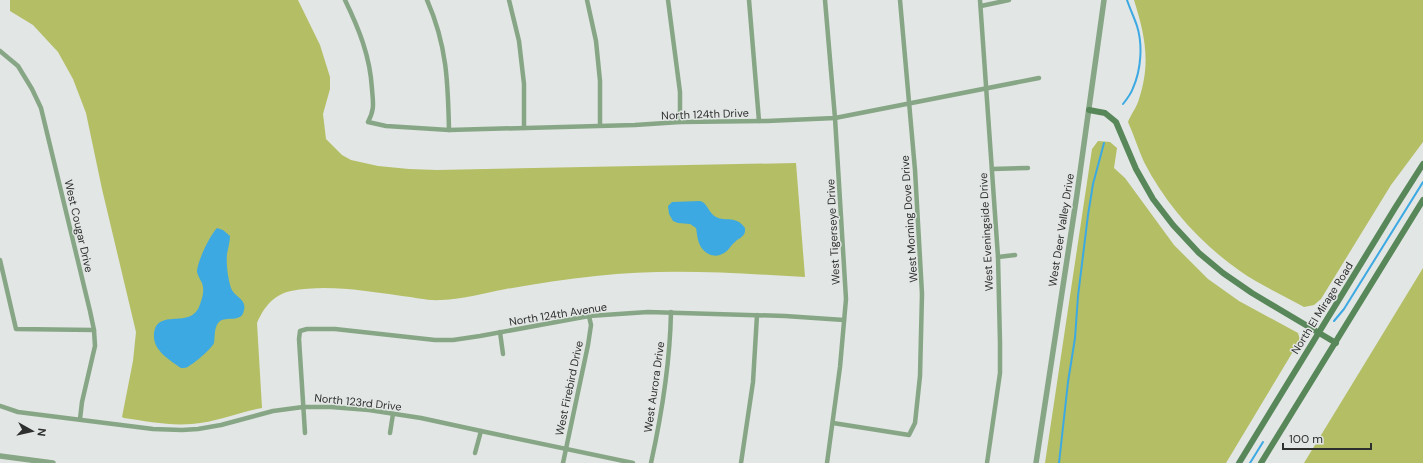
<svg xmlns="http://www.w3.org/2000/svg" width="1423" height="463" viewBox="0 0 1423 463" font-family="'DM Sans',sans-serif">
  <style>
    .green { fill: #b4be64 }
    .water { fill: #3ca9e3 }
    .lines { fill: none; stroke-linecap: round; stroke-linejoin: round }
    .stream { stroke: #3ca9e3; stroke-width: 2 }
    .minor { stroke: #87a686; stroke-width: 4.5 }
    .tertiary { stroke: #87a686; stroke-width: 5.5 }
    .secondary { stroke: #588759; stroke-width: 6 }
    .labels { text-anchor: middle; stroke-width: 3; stroke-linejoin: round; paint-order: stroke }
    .street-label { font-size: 11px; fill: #2e2f2f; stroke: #e2e6e4 }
  </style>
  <rect width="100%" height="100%" fill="#e2e6e4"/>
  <g class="green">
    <path d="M10 0H298L320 45 330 77V89L323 114 326 139 342 155 351 160 378 166 409 169 437 170 796 163 805 277C736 273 665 268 596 276 566 279 536 284 506 289 485 293 463 299 441 300 428 301 414 297 402 296 366 291 327 284 291 291 273 295 264 307 257 323L262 408C239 412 216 422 192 424 169 426 146 421 124 418L122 417 133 361 136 332 102 189 86 113 73 79 58 52 33 25 10 11Z"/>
    <path d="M1134 0H1423V142L1391 185 1321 299 1314 305 1304 307C1283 295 1260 285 1240 271 1201 244 1166 205 1144 162 1138 149 1134 135 1128 122 1131 114 1137 107 1139 99 1151 63 1145 35 1134 0Z"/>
    <polygon points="1098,141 1110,142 1117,148 1114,168 1125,178 1174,245 1208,279 1239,301 1298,333 1300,340 1226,463 1045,463 1092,149"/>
    <polygon points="1423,268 1423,463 1304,463"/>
  </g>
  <g class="water">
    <path d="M700 201C708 203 708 213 716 217 726 222 736 215 745 228 746 237 740 237 735 242 730 246 728 252 722 254 713 259 702 252 699 243 697 238 697 233 696 228L690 224 678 223 673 221 669 214 668 206 672 202Z"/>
    <path d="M217 228 223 230 230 236C230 242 228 248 227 254 226 264 228 279 231 288 234 297 247 299 244 310 242 324 226 315 219 322 214 327 215 336 214 343 212 348 195 363 189 366 187 368 184 368 181 368 171 361 154 351 154 337 154 306 189 330 199 307 202 299 205 291 202 283 200 279 198 276 197 272 197 262 210 235 217 228Z"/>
  </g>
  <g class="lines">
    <g class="stream">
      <path d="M1123 104C1127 99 1131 94 1133 88 1141 70 1143 45 1137 26 1134 17 1130 9 1127 0"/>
      <polyline points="1334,321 1344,309 1423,182"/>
      <polyline points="1059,463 1068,382 1075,338 1078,296 1088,215 1093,184 1104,143"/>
      <polyline points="1250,463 1263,442"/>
    </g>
    <g class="minor">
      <path d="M345 0C359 29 370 56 372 89 373 103 375 109 368 122L386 126 449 130 635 125 680 122 767 121 835 118 1039 78"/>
      <path d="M427 0C447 45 448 83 449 130"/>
      <polyline points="509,0 519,41 524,84 524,128"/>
      <polyline points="587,0 596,41 600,81 600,125"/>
      <polyline points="668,0 680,92 680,122"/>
      <polyline points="749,0 759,121"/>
      <polyline points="825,0 835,118 846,299 840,367 827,463"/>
      <polyline points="980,0 998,257 1000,343 1000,373 987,463"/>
      <polyline points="981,6 1009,0"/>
      <polyline points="0,51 18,66 32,89 41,108 90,311 94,330 95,346 82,402 80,419"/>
      <polyline points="992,169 1028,168"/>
      <polyline points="998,257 1015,255"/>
      <polyline points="0,260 16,329 94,330"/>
      <polyline points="500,332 503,354"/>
      <polyline points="0,406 18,412 153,429 182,430 198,429 221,425 273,411 303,407 331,407 369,410 421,418 481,431 633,463"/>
      <polyline points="833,423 909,435 915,423 920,376 922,294 915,170 900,0"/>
      <polyline points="305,433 299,339 300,331 307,329 335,329 435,340 453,340 480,336 589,316 648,312 785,316 844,320"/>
      <polyline points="390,433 393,414"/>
      <polyline points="475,453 481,431"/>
      <polyline points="563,463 588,345 591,325 589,316"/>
      <path d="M651 463C662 413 670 363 671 312"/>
      <polyline points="741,463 753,382 757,315"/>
    </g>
    <g class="tertiary">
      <polyline points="0,456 53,463"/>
      <polyline points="1036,463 1077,194 1104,0"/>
    </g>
    <g class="secondary">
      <polyline points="1089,110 1105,113 1116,122 1136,169 1153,199 1173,225 1199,253 1223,273 1252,293 1336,343"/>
      <polyline points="1239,463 1395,208 1423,164"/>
      <polyline points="1261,463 1423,200"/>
    </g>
  </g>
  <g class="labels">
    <g class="street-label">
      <text transform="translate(705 114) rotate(-2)" y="4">North 124th Drive</text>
      <text transform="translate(909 219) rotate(-94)" y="4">West Morning Dove Drive</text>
      <text transform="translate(79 226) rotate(77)" y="4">West Cougar Drive</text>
      <text transform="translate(1061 230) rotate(-81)" y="4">West Deer Valley Drive</text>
      <text transform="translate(833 232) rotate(-93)" y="4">West Tigerseye Drive</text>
      <text transform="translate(986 232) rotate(-93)" y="4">West Eveningside Drive</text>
      <text transform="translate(1322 308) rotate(-58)" y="4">North El Mirage Road</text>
      <text transform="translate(558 314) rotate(-9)" y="4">North 124th Avenue</text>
      <text transform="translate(654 387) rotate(-82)" y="4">West Aurora Drive</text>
      <text transform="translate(569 388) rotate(-78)" y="4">West Firebird Drive</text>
      <text transform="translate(358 402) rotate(6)" y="4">North 123rd Drive</text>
    </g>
  </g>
  <g transform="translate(32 431) rotate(98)" stroke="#e2e6e4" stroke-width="3" paint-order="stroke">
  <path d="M0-3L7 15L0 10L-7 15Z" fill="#2e2f2f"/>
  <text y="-6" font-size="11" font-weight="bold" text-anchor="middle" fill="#2e2f2f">N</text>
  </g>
  <path d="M1283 443v6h88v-6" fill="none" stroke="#2e2f2f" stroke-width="2"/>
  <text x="1289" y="443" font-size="12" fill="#2e2f2f" stroke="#e2e6e4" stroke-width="3" paint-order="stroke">100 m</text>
</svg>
